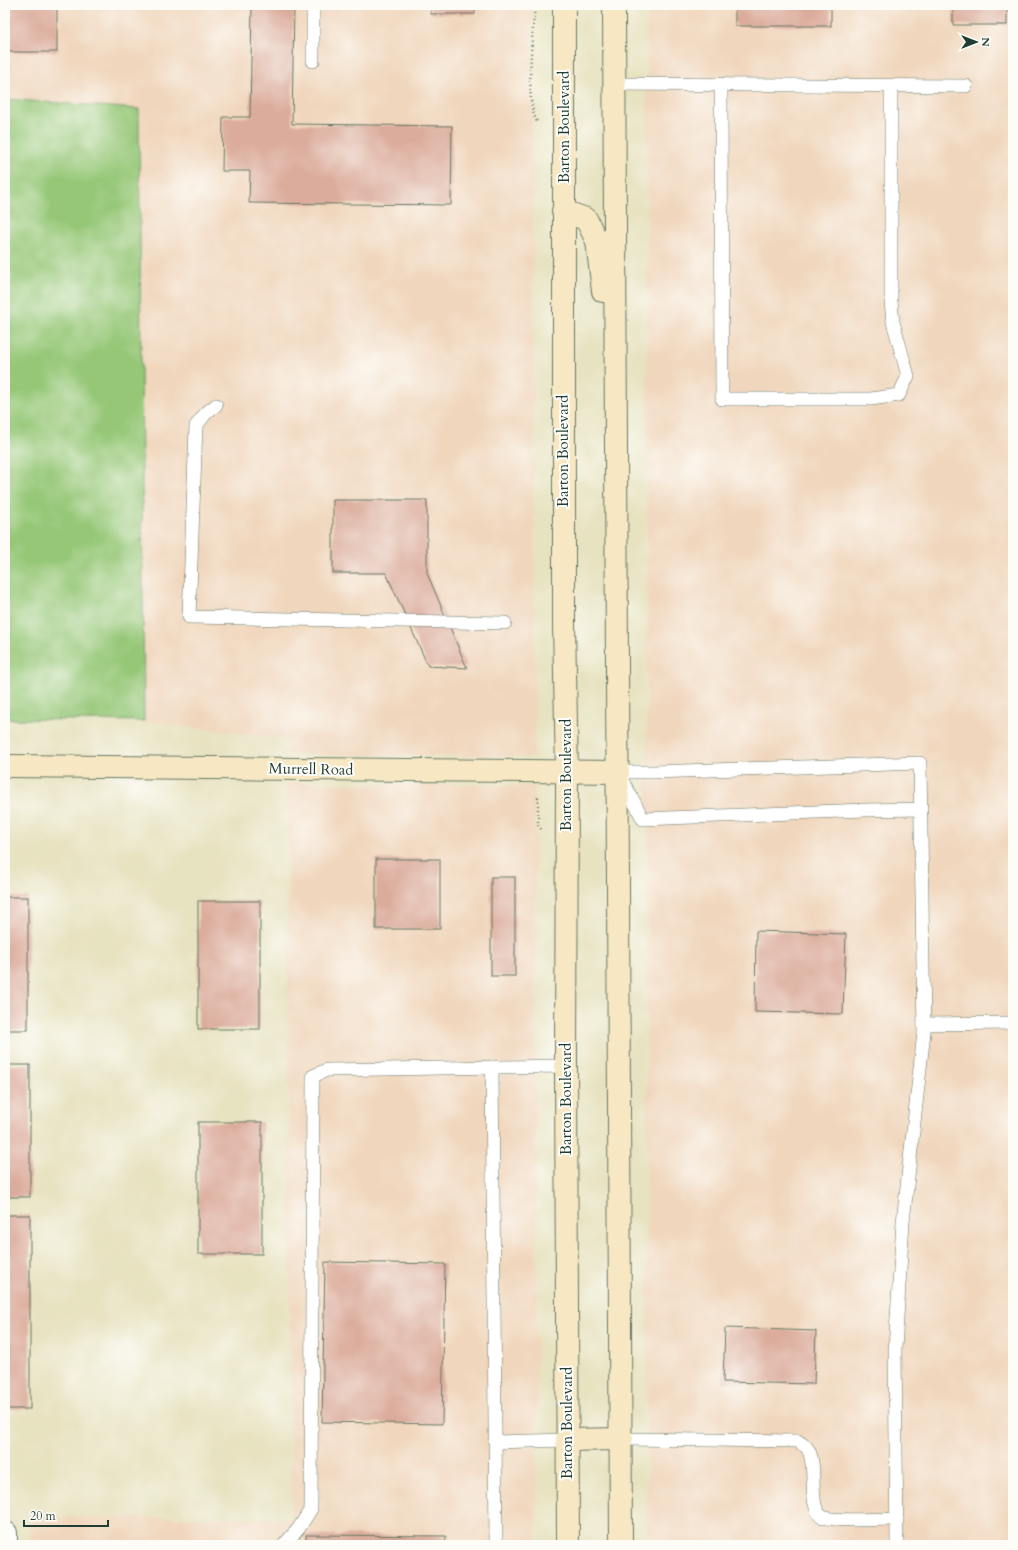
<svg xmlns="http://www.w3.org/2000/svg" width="1018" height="1550" viewBox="0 0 1018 1550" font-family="Cardo,serif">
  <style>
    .built { fill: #f0d6bc }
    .green { fill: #95c777; stroke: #5a8256 }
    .building { fill: #dbac9b }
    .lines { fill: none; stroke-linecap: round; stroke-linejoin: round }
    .lane-casing { stroke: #657765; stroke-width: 14 }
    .street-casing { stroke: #657765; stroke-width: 24 }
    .secondary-casing { stroke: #657765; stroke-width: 24 }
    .path { stroke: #657765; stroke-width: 2.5; stroke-dasharray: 1 3; stroke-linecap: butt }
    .lane { stroke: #fff; stroke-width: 13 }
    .street { stroke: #fff; stroke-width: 22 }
    .secondary { stroke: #f7e8c3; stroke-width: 22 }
    .labels { text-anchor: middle; stroke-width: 4; stroke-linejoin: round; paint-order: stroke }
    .street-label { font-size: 15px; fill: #1f3d34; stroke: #fdfcf7 }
  </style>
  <rect width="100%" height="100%" fill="#fdfcf7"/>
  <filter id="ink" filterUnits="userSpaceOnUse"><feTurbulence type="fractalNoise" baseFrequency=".025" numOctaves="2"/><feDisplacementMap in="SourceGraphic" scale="8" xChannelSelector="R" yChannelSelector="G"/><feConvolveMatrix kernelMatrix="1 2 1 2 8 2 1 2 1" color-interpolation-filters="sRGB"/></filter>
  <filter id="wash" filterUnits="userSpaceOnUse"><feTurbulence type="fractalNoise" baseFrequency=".012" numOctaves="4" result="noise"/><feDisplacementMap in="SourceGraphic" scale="16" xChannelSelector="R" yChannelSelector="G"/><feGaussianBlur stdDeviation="0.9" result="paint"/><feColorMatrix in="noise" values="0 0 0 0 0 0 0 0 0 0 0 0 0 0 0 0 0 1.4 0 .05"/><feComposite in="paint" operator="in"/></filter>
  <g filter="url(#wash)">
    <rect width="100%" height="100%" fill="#e7e2c0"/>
    <g class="built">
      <polygon points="5,5 532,5 535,757 286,754 286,739 144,721 139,109 5,99"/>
      <rect x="647" y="5" width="366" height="1540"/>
      <polygon points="287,783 535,786 537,1545 29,1545 29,1517 291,1518"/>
    </g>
    <polygon class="green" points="5,99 139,109 144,721 5,719"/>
    <g id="blocks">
      <g class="building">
        <rect x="5" y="5" width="52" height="47"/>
        <polygon points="252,5 294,5 292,124 452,126 451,205 249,203 250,171 222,171 223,117 250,117"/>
        <rect x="431" y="5" width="44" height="9"/>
        <rect x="735" y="5" width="96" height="21"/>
        <rect x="953" y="5" width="54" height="20"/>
        <polygon points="333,500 427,500 427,573 467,668 428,666 386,573 333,573"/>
        <rect x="376" y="859" width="64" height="70"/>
        <rect x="491" y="877" width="24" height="99"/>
        <rect x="5" y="897" width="23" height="133"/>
        <rect x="198" y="901" width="62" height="128"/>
        <polygon points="756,931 846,934 843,1014 755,1012"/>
        <rect x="5" y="1065" width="25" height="132"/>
        <rect x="198" y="1122" width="64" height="132"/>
        <rect x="5" y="1215" width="25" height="194"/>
        <polygon points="325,1262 445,1264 442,1424 322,1422"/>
        <polygon points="725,1328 816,1331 814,1384 723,1382"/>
        <polygon points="306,1535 446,1536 445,1545 306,1545"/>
      </g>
    </g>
  </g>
  <g filter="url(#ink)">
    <use href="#blocks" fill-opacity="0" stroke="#657765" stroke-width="1"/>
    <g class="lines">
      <defs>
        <g id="lane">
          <polyline points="313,5 313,61"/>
          <polyline points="614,84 966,86"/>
          <polyline points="721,84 722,399 871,399 899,395 908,376 893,322 891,301 891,86"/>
          <polyline points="216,405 206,413 196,426 189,617 505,623"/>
          <polyline points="924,1024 1013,1023"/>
          <polyline points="492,1067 496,1545"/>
          <path d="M622 1439 798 1441C800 1443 805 1445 807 1448 819 1463 806 1508 823 1517 835 1522 881 1519 897 1519"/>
          <polyline points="495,1442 567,1440"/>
          <polyline points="284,1545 299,1528 311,1509 313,1076 327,1070 566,1066"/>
          <polyline points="897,1545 895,1349 903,1222 924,1032 920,763 654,772 618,772 643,819 865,810 921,809"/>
        </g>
        <polyline id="street" points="6,1533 6,1545"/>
        <g id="secondary">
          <polyline points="564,5 564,624 567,772 566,1066 568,1545"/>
          <polyline points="614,5 621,1545"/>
          <polyline points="563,211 586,219 597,241 603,291"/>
          <polyline points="5,766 618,772"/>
          <polyline points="567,1440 622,1439"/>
        </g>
      </defs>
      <use href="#lane" class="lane-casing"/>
      <use href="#street" class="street-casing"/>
      <use href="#secondary" class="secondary-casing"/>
      <g class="path">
        <path d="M535 5C533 29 524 105 538 123"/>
        <polyline points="538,797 538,825 541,829"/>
      </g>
      <use href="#lane" class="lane"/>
      <use href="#street" class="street"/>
      <use href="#secondary" class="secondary"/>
    </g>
  </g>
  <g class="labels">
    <g class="street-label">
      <text transform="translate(564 127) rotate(-90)" y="5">Barton Boulevard</text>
      <text transform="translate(563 451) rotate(-90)" y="5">Barton Boulevard</text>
      <text transform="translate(311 769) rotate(1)" y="5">Murrell Road</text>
      <text transform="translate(566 775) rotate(-90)" y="5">Barton Boulevard</text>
      <text transform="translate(566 1099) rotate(-90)" y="5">Barton Boulevard</text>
      <text transform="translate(567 1423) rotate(-90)" y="5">Barton Boulevard</text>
    </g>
  </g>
  <rect width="1018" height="1550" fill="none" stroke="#fdfcf7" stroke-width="20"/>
  <g transform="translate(976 42) rotate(90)" stroke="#fdfcf7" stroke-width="3" paint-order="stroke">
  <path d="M0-3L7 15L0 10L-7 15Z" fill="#1f3d34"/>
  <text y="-6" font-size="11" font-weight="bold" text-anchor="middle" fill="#1f3d34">N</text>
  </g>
  <path d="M24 1520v6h84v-6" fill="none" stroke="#1f3d34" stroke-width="2"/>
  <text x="30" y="1520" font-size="12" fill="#1f3d34" stroke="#fdfcf7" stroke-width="3" paint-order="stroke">20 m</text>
</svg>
